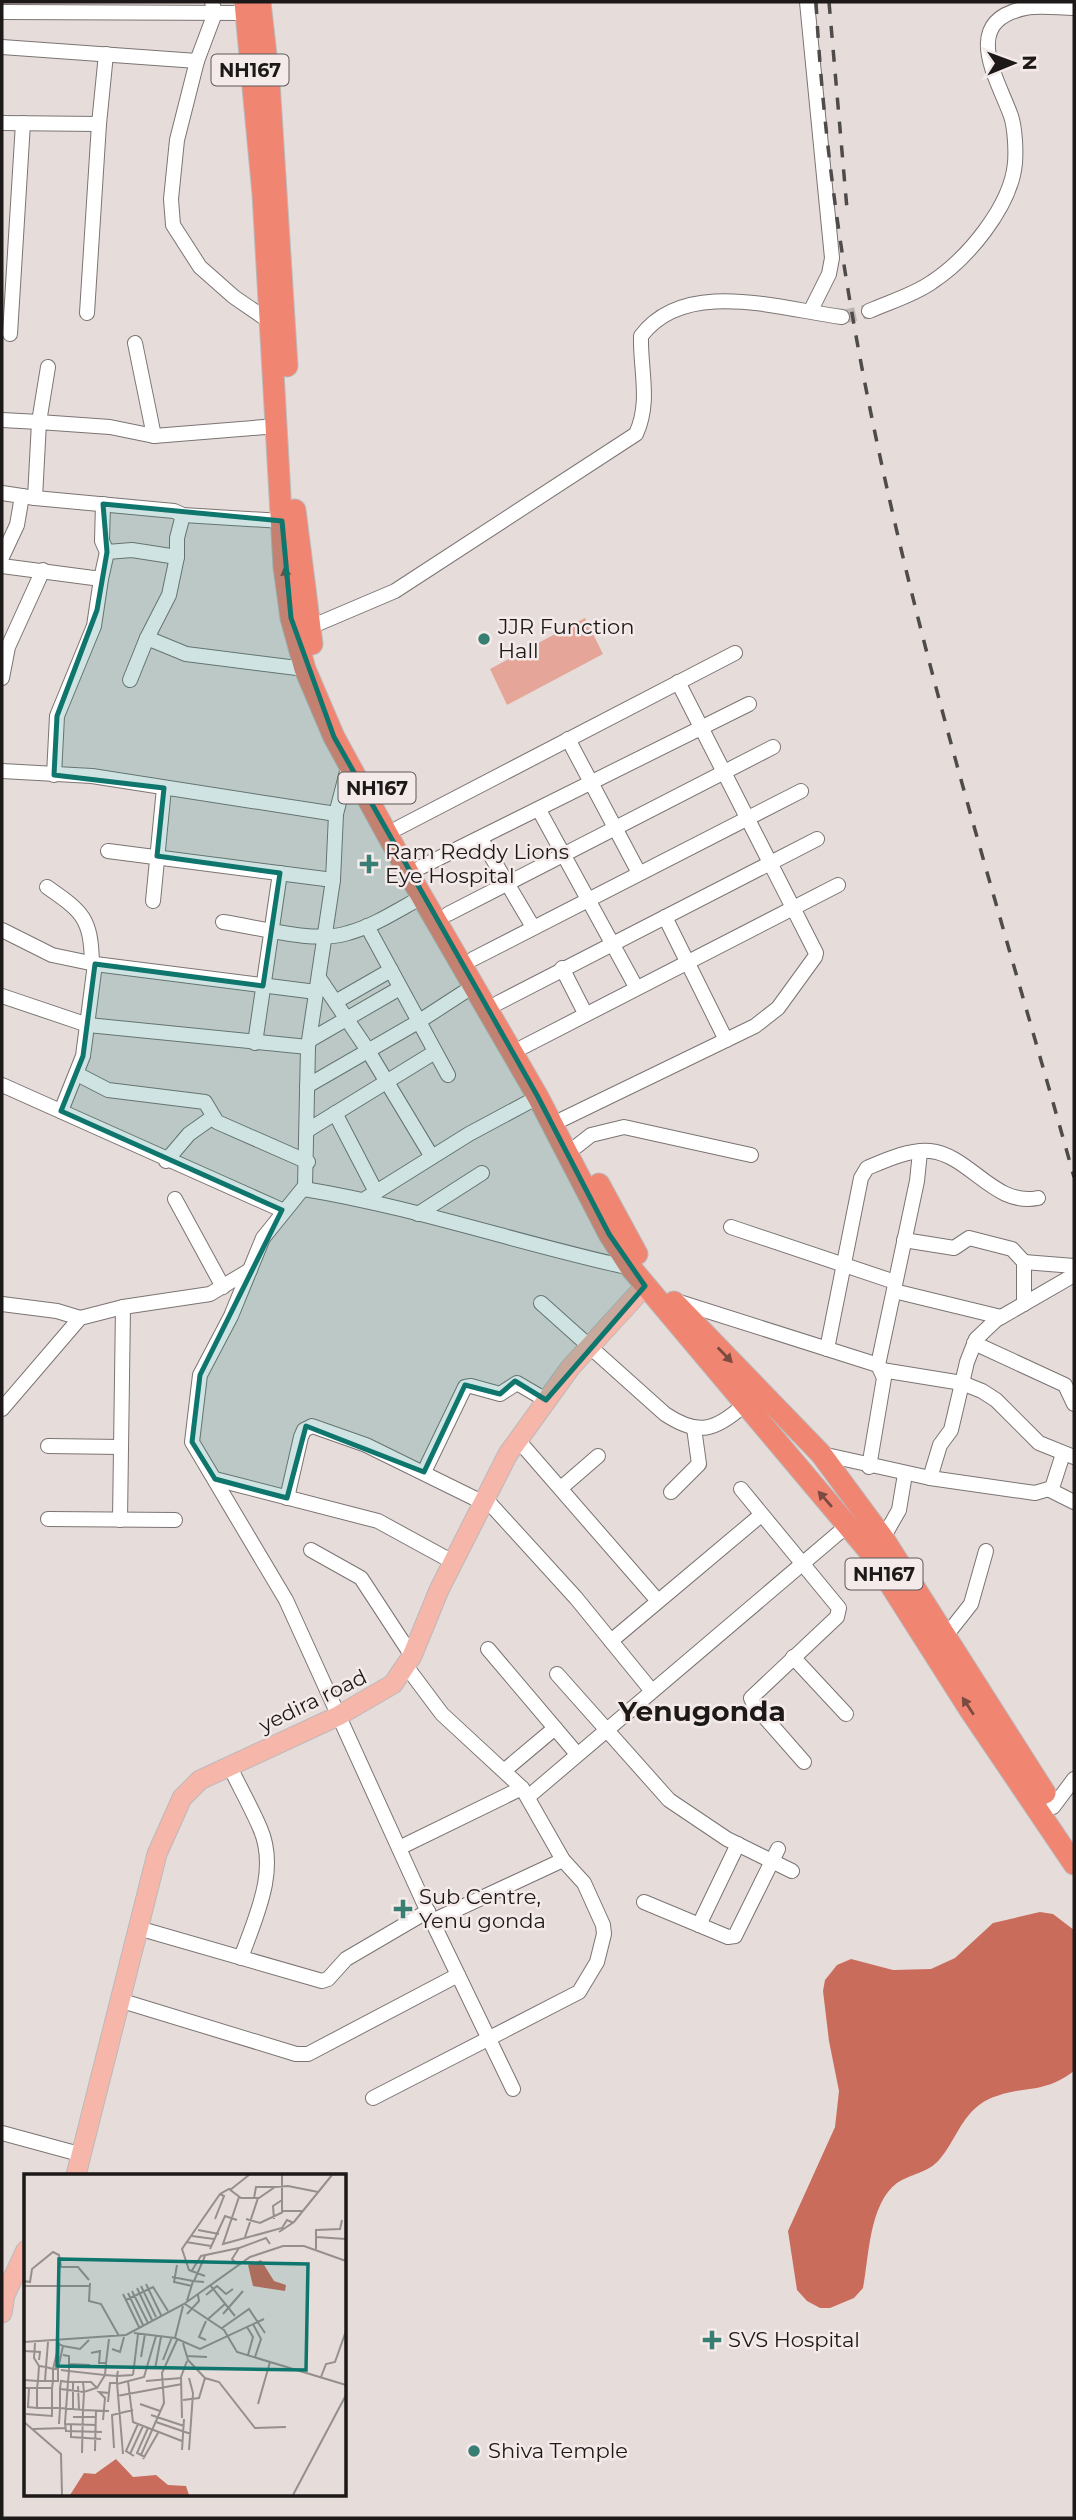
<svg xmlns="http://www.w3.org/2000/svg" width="1076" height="2520" viewBox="0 0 1076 2520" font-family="Montserrat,sans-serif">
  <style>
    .green { fill: #e5a598 }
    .water { fill: #c96c5b }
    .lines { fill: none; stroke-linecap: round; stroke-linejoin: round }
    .minor-tunnel { stroke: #beb6b4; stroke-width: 14; stroke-dasharray: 14 7; stroke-linecap: butt }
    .minor-casing { stroke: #7b7472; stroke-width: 16 }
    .major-casing { stroke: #bbbaba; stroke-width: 21 }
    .highway-casing { stroke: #bbbaba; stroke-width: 23 }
    .minor { stroke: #fff; stroke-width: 14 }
    .major { stroke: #f6b6aa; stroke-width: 19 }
    .highway { stroke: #f08572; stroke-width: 21 }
    .rail { stroke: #4f4b4a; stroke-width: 3.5; stroke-dasharray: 12 12; stroke-linecap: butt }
    .oneway { fill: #7b4a40 }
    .marked { fill: #0f766e; fill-opacity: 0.2; stroke: #0f766e; stroke-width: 5; stroke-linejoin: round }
    .poi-dot { fill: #397e72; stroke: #f3eae9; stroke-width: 2.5 }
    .labels { text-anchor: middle; stroke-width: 5; stroke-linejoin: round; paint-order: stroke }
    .shield { fill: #f3eae9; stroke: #5c5857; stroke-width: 2 }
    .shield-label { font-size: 19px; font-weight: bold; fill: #1c1918 }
    .poi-label { font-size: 21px; fill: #1c1918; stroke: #f3eae9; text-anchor: start }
    .street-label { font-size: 21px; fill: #1c1918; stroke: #f3eae9 }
    .district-label { font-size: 28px; font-weight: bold; fill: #1c1918; stroke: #f3eae9 }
    .inset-road { fill: none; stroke: #958f8d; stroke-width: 2 }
    .view { fill: #0f766e; fill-opacity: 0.15; stroke: #0f766e; stroke-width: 3.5 }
    .inset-edge { fill: none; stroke: #1c1918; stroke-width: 3.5 }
  </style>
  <rect width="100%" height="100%" fill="#e6dddb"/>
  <polygon class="green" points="585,618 603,654 507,705 490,669"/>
  <path class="water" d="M1040 1912 1053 1914 1074 1930V2071C1041 2096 1022 2084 989 2099 962 2112 957 2139 939 2160 928 2173 910 2174 897 2183 869 2204 869 2257 863 2288L854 2298 830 2308H820L807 2301 797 2290 788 2231 835 2127 839 2091 829 2041 823 1991 825 1980 837 1965 851 1959 893 1970 931 1969 955 1958 993 1923Z"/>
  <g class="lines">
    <polyline class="minor-tunnel" points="842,317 869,311"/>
    <defs>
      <g id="minor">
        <polyline points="807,2 832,258 829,274 811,310"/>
        <polyline points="2,12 245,13"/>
        <polyline points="2,47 197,61 215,13 212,2"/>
        <polyline points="197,61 177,140 171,199 173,225 200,267 234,297 269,321"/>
        <polyline points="2,123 99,124 106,54"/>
        <path d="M869 311C889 302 914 295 932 282 967 259 1011 207 1015 163 1016 150 1015 128 1011 116 998 79 959 21 1026 8 1041 5 1059 8 1074 8"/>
        <polyline points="87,313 99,124"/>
        <polyline points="10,334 23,123"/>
        <polyline points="2,420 39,422 48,367"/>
        <polyline points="154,436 277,426"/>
        <polyline points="2,493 35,498 39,422 110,427 154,436 135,343"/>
        <polyline points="35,498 174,511 183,515 282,521"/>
        <polyline points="103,504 102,541 107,552 132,550 177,557 177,538 183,515"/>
        <polyline points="2,557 17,525 22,496"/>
        <polyline points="177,557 169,595 147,638 186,654 305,669"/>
        <polyline points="2,566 101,579 107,552"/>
        <path d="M308 628 395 591 636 434C651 402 640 369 641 336 685 277 780 309 842 317"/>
        <polyline points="2,678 8,647 43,570"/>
        <polyline points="130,680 147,638"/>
        <polyline points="568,739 639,873"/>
        <polyline points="349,764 336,814 333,880 308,1047 305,1186 263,1238 231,1316 200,1375 192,1442 286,1600 432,1921 513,2089"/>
        <polyline points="2,771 92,776 336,814"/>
        <polyline points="54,775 57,716 94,626 101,579"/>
        <polyline points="539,810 636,987"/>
        <polyline points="398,828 735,653"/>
        <polyline points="481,839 533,927"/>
        <polyline points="108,851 333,880"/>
        <polyline points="421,867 749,704"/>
        <path d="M47 887C83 912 91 918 92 964"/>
        <polyline points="153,901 164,788"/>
        <polyline points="448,914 773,747"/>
        <polyline points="665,917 726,1040"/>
        <path d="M223 922C258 927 314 944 348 933 374 926 398 910 422 897"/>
        <polyline points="367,926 448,1075"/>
        <polyline points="2,930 52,955 95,964 316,992"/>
        <polyline points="473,959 801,791"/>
        <polyline points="562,968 585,1013"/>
        <polyline points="319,978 367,1049 432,1157"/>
        <polyline points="2,996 88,1025 308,1047"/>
        <polyline points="337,1001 391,970"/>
        <polyline points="498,1003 817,839"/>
        <polyline points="310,1040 400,988"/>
        <polyline points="255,1043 280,873"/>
        <polyline points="523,1047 838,885"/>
        <polyline points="77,1074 108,1090 205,1102 217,1122 308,1162"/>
        <polyline points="2,1085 284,1211"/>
        <polyline points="307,1086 418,1022 475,985"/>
        <polyline points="61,1111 83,1056 95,964"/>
        <polyline points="335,1113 376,1192"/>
        <polyline points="563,1119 755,1026 778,1008 815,957 816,953 678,682"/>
        <polyline points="308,1130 435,1052"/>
        <polyline points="577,1146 591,1135 624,1127 751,1155"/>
        <polyline points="166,1161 189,1134 213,1117"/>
        <path d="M304 1189C414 1207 521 1244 631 1268"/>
        <polyline points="175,1199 223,1287"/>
        <polyline points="365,1199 469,1134 538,1097"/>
        <polyline points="418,1214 482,1173"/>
        <polyline points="731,1227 895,1282"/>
        <polyline points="904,1240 954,1248 969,1238 1012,1249 1024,1262 1024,1304"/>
        <polyline points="1024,1262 1074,1266"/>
        <polyline points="894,1291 1001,1317"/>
        <polyline points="676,1301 878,1365 884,1378 869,1467"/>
        <path d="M541 1303 665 1414C698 1436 715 1431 744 1405"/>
        <polyline points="2,1304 57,1311 80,1318"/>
        <polyline points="974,1343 1065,1385 1074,1404"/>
        <path d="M827 1349 861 1178 867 1168C886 1160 910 1149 930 1151 970 1155 994 1207 1038 1198"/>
        <polyline points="878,1365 917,1181 920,1152"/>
        <polyline points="882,1370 962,1383 982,1391 996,1400 1039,1443 1074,1457"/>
        <polyline points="2,1409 80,1318 123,1307 210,1294 250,1270"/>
        <polyline points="518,1440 658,1601"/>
        <polyline points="48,1446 121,1447"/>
        <polyline points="822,1454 930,1478 1035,1493 1052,1488 1063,1454"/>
        <polyline points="424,1472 465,1387 471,1386 500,1394 517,1383 546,1400"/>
        <polyline points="930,1478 940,1445 951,1430 967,1362 976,1339 996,1320 1074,1275"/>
        <polyline points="215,1479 378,1521 453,1562"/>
        <polyline points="561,1488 598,1456"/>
        <polyline points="741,1489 839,1608 837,1617 751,1698 754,1705 804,1762"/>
        <polyline points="1050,1490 1074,1502"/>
        <polyline points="671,1492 699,1464 694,1428"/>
        <polyline points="484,1497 576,1598 651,1690"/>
        <polyline points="287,1498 301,1437 304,1430 312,1426 366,1445 482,1502"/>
        <polyline points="48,1519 175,1520"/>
        <polyline points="120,1520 123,1307"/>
        <polyline points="883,1538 899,1510 905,1474"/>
        <polyline points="311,1550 361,1578 412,1656"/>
        <polyline points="945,1637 971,1604 986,1551"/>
        <polyline points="611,1641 761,1515"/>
        <polyline points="488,1649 577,1754"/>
        <polyline points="793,1657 846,1714"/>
        <polyline points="557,1674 669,1800 727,1839 792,1871"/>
        <path d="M229 1765C239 1786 251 1807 260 1828 279 1871 255 1918 241 1958"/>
        <polyline points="505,1770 555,1728"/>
        <polyline points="528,1797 848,1525"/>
        <polyline points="1053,1807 1074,1779"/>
        <polyline points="399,1848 522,1788"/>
        <polyline points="644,1902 728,1937 735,1936 778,1849"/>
        <polyline points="432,1921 563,1860"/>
        <polyline points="699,1925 738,1844"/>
        <polyline points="138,1928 322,1981 328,1979 346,1959 428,1911"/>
        <polyline points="119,2000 296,2054 308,2054 458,1975"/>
        <polyline points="373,2098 579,1992 597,1962 604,1934 603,1925 584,1883 563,1860 522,1788 442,1714 406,1666"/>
        <polyline points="2,2133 83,2155"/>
      </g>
      <g id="major">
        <polyline points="76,2175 157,1854 182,1798 200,1780 338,1716 393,1684 412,1656 439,1590 508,1454 570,1368 645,1286"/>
        <polyline points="2,2313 5,2295 26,2250"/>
      </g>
      <g id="highway">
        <polyline points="245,2 263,194 284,567 291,618 305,669 334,737 410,876 538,1097 609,1234 631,1268 869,1551 970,1710 1074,1864"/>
        <polyline points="260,2 269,82 287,366"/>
        <polyline points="295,510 312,644"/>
        <polyline points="599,1184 637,1254"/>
        <polyline points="674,1302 821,1454 883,1538 1045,1793"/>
      </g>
    </defs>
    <use href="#minor" class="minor-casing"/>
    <use href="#major" class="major-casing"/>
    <use href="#highway" class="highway-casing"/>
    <use href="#minor" class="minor"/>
    <use href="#major" class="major"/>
    <use href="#highway" class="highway"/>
    <g class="rail">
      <path d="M816 2C837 406 966 789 1074 1177"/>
      <polyline points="829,2 847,209"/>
    </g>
  </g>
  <defs><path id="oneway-solid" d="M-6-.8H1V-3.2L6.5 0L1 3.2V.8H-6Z" transform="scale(1.75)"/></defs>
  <g class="oneway">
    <use href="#oneway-solid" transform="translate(286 577) rotate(-98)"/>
    <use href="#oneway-solid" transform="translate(725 1355) rotate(46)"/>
    <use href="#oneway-solid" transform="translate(825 1499) rotate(-131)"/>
    <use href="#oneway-solid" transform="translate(968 1706) rotate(-123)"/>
  </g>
  <path class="marked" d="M103 504 282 521 291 618 334 737 538 1097 609 1234 645 1286 546 1400 515 1381 500 1394 465 1385 424 1472 306 1426 287 1498 215 1479 192 1442 200 1375 282 1210 61 1111 83 1056 95 964 263 986 280 873 157 856 164 788 54 775 57 716 97 610 107 552Z"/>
  <g class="poi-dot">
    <circle cx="484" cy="639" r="7"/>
    <path d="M365.5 853.5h7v7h7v7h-7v7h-7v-7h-7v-7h7z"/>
    <path d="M399.5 1898.5h7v7h7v7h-7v7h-7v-7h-7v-7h7z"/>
    <path d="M708.5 2329.5h7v7h7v7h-7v7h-7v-7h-7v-7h7z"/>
    <circle cx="474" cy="2451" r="7"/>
  </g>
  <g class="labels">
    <g class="shield">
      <rect x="211.5" y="54.5" width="77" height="31" rx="5"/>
      <rect x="338.5" y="772.5" width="77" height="31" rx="5"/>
      <rect x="845.5" y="1558.5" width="77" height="31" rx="5"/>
    </g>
    <g class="shield-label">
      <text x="250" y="77">NH167</text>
      <text x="377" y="795">NH167</text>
      <text x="884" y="1581">NH167</text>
    </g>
    <g class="poi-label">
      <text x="498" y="634">JJR Function<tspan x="498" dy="24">Hall</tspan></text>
      <text x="385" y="859">Ram Reddy Lions<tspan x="385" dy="24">Eye Hospital</tspan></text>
      <text x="419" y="1904">Sub Centre,<tspan x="419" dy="24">Yenu gonda</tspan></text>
      <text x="728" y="2347">SVS Hospital</text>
      <text x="488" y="2458">Shiva Temple</text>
    </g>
    <g class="street-label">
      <text transform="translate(313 1701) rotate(-26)" y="7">yedira road</text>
    </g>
    <g class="district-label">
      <text x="702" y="1721">Yenugonda</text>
    </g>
  </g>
  <g transform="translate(24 2174)">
    <rect width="322" height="322" fill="#e6dddb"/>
    <path d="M237 86 250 107 262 111 261 117 229 112 224 91ZM92 285 109 303 132 301 144 311 162 312 165 321H46L60 299 71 300Z" fill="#c96c5b"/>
    <path class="inset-road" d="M258 1V37H279M206 16 225 1M215 23 199 70 258 54 263 46 270 49M230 24 232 13H251M191 45 200 22 196 20M222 45 236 49 259 38M250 45 249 32 258 26M174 56 195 60M255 58 270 48 308 1M168 62 190 65M221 63 234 24M292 63 322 65M162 68 187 72M186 75 201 42 213 46M292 75V56L316 55 318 46M213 90 208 85 215 74 242 64 246 70M153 91 150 108 168 112M167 98 177 82 215 74M181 102 165 96 158 75 196 20 205 15 217 24H235L251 13 264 12 294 18M148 103 169 107M0 107 6 108 8 95 29 78 35 81 37 93H54L65 106M170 107 181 82M66 109 65 127 77 130 95 162M122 110 137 141M186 111 211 142M0 112H65M117 112 132 143M113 114 128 146M108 117 124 149M104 119 119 151M99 120 115 153M182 121 193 112 202 120 209 115M102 126 129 113 144 137M163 127 169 107 180 108M161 130 200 156 213 178 322 211M163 140 175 127 174 121M199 140 219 117M183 146 201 130M229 150 237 165 231 183M223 153 229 163 224 181M198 154 225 135 241 159M110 159 151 164 176 175 240 145M151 164 159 132M182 166 175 163 182 147M0 168 102 161 160 130 226 83 259 72H280L322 87M11 169 10 184 15 192M159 169 164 186 181 204 195 208 231 254 262 253M39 172 56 175 65 166M88 175 96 178 100 163M0 177 16 178 15 186M67 179 76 177 75 189H82L81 201 93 202 94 197M162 182 183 183M117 183 121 160M139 186 148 163M82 189 85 165M45 190 66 191M34 195 39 172 35 170M34 195 35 168M131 195 137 163M37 196 45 197V182L39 181M109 201 114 160M297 203 302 190 311 188 322 157M165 204 169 219 165 276M0 206 14 207H21L22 193 15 192 14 207 13 214H28L29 207H34V195H29L35 170M21 207H29V195L22 193 24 168M104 207 109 248 114 250 102 277 110 282M122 207 157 204M49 208V235M59 208 60 218 72 214M93 209 99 280M93 210 120 203 132 162M54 212 55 235M0 214H5L4 233 13 234V214H5M36 215 37 207 44 208 45 197 81 201 73 214 67 208H44L41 249 42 257 78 258M93 222 158 210M159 226 175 224 181 204M84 228 86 209H93V202L109 201M116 230 136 237M234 230 246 188M13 234H36L59 236 60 218 36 215V234L35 250M2 240 28 242V214M127 241 160 252M49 243H72M158 244 157 203 163 187M79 246 81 224 75 218 85 219M0 248 37 280 38 321M132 248 167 260M41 250 72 251M47 250V263L77 265M114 250 158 267M9 255 41 254M90 274 88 241 109 236M158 276 160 245M71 277 72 236M58 279 59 236 85 237M106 280 119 252M117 281 140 229 138 199 153 166M121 283 113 279 124 254M119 285 134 259M269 321 322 221"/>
    <path class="view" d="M35 85 284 90 282 196 33 192Z"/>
    <rect width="322" height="322" class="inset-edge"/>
  </g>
  <rect width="1076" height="2520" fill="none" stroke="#1c1918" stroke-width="7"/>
  <g transform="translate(1013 63) rotate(89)" stroke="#f3eae9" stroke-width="5" paint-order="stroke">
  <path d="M0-5L12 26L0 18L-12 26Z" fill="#1c1918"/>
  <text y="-10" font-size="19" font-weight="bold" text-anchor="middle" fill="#1c1918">N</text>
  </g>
</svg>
